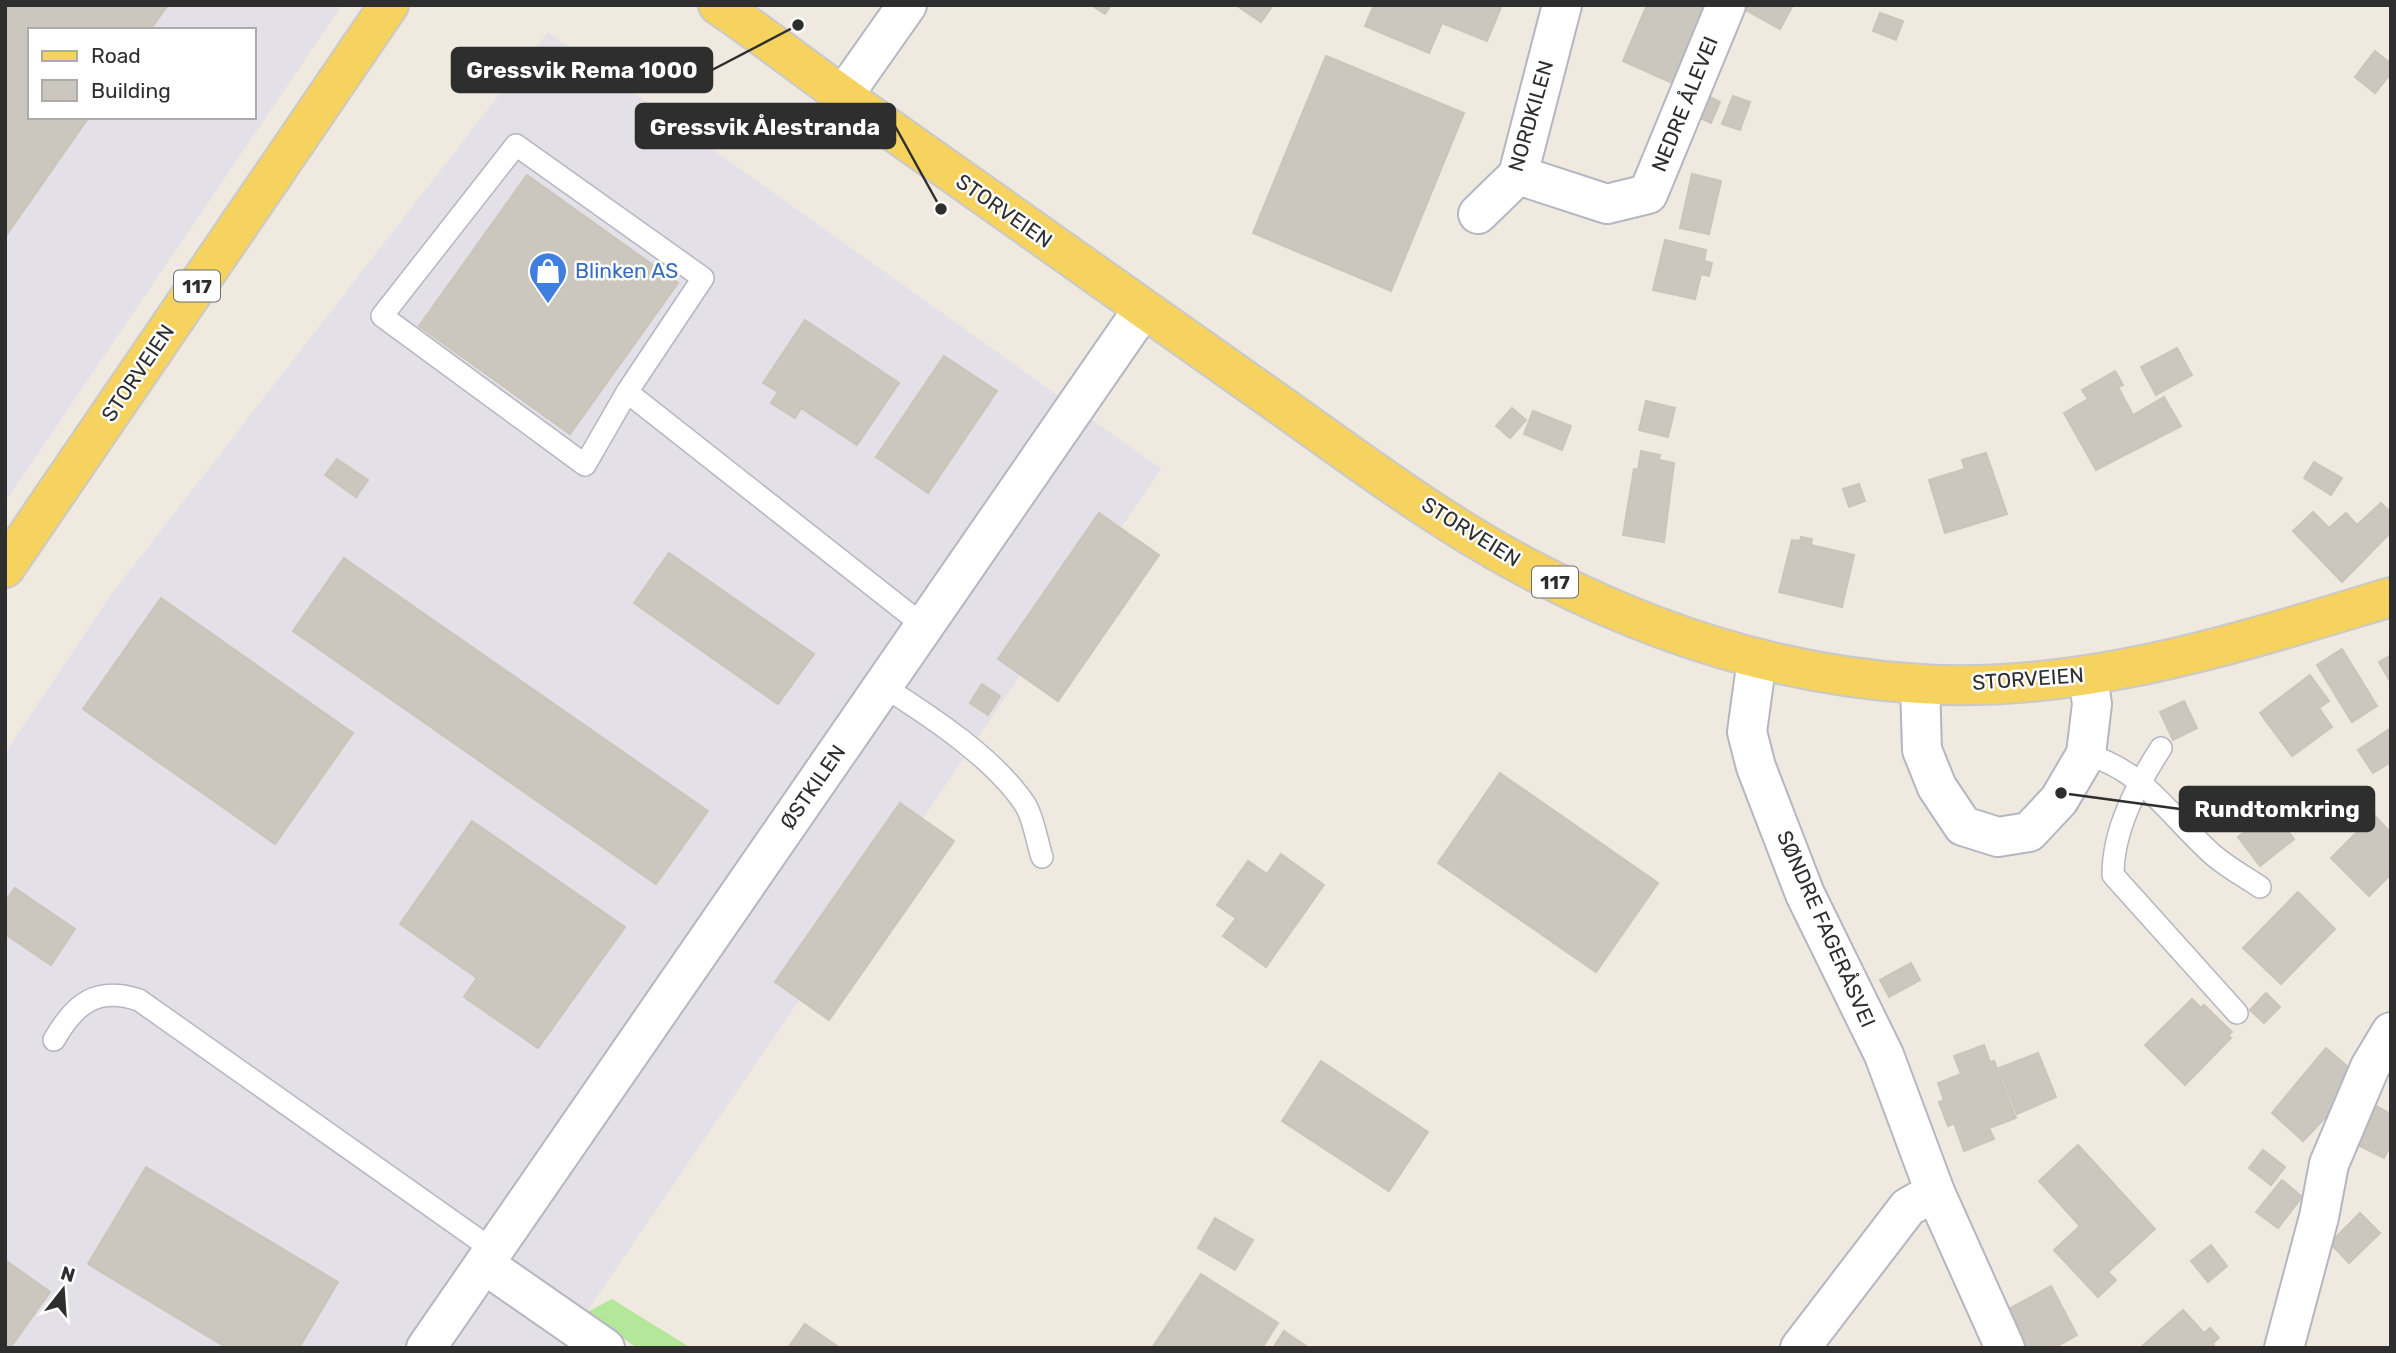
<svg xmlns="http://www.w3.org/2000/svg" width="2396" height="1353" viewBox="0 0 2396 1353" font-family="Rubik,sans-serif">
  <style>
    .industrial { fill: #e3e0e8; fill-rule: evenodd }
    .green { fill: #b5e79b }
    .building { fill: #cbc7be; stroke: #cbc5b9; stroke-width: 2 }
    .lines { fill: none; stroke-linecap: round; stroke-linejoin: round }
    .lane-casing { stroke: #b4b6c1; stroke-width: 24 }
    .street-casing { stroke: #b4b6c1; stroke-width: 42 }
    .primary-casing { stroke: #c9c9c9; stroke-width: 42 }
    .lane { stroke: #fff; stroke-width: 21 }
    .street { stroke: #fff; stroke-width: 38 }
    .primary { stroke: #f6d35e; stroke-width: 38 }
    .labels { text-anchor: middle; stroke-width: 5; stroke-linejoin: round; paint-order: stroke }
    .shield { fill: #fff; stroke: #6d6d6d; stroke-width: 2 }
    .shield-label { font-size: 19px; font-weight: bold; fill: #2e2e2e }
    .street-label { font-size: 21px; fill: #2e2e2e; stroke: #fff }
    .shop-label { font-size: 21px; fill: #366cbe; stroke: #fff; text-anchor: start }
    .leader { fill: none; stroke: #2e2e2e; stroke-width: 2.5 }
    .callout-dot { fill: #2e2e2e; stroke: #fff; stroke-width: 2.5 }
    .callout { fill: #2e2e2e; stroke: #2e2e2e; stroke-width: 2.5 }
    .callout-label { font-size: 23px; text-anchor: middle; font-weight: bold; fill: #fff }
  </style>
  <rect width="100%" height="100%" fill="#efe9e0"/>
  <g class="industrial">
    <path d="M5 5H342L5 502ZM30 30H254V117H30Z"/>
    <polygon points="548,32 1161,469 562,1348 5,1348 5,753 110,596"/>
  </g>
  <polygon class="green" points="612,1299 691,1348 637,1348 587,1312"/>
  <g class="building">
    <polygon points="5,5 168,5 150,30 30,30 30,117 89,117 5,237"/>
    <polygon points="1091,5 1111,5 1105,14"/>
    <polygon points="1236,5 1273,5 1261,22"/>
    <polygon points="1374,5 1502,5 1487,41 1442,23 1429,53 1365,26"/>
    <polygon points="1647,5 1706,5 1672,83 1623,61"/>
    <polygon points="1744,5 1793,5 1780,29 1742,8"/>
    <polygon points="1880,13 1903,21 1896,40 1873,31"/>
    <polygon points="2375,51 2391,64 2391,73 2375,93 2355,77"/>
    <polygon points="1326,56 1464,113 1421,218 1283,160"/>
    <polygon points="1702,93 1720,102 1711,123 1693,115"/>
    <polygon points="1733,96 1750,102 1740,130 1722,124"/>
    <polygon points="1283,160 1421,218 1391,291 1253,233"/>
    <polygon points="1692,174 1721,181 1709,234 1680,228"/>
    <polygon points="527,175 678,283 570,434 419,326"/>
    <polygon points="1665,240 1706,250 1704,261 1712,263 1709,276 1701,274 1695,299 1653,290"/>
    <polygon points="805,320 899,383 857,445 801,408 795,418 771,403 778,392 763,383"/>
    <polygon points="2177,348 2192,375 2156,395 2141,367"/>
    <polygon points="944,356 997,391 928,493 876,457"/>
    <polygon points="2115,371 2123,385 2118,387 2133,415 2164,397 2181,426 2096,470 2064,413 2088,399 2082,390"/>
    <polygon points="1646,401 1675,408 1668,437 1639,430"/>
    <polygon points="1512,408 1526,420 1510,438 1496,426"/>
    <polygon points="1533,411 1571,426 1562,450 1524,434"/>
    <polygon points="1641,451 1660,455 1659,460 1674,463 1664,542 1623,535 1634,469 1638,470"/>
    <polygon points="1986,453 2007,514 1945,533 1929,480 1965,469 1962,460"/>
    <polygon points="337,459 368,480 356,497 325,475"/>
    <polygon points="2314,462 2342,478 2331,495 2304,478"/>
    <polygon points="1859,484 1865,501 1849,507 1843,489"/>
    <polygon points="2381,503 2391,513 2391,532 2342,582 2293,531 2313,512 2329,528 2346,513 2357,525"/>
    <polygon points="1099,513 1159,555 1058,701 998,659"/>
    <polygon points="1801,537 1812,539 1811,545 1854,555 1842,607 1779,592 1792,540 1800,541"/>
    <polygon points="669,553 814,654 778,704 634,603"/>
    <polygon points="344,558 708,811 656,884 293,631"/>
    <polygon points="161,598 353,733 275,844 83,709"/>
    <polygon points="2342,649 2377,706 2352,722 2317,665"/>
    <polygon points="2391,655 2391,683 2379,662"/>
    <polygon points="2310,675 2329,701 2319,708 2332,727 2292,756 2260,713"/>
    <polygon points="982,684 1000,696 988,715 970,703"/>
    <polygon points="2184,701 2197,728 2173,740 2160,712"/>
    <polygon points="2391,728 2391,762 2373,773 2358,750"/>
    <polygon points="1500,773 1658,883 1596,972 1438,863"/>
    <polygon points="900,803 954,841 829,1020 775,982"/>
    <polygon points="2272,810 2294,839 2260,866 2238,837"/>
    <polygon points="2374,815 2391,833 2391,874 2369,896 2331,858"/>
    <polygon points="472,821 625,927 538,1048 464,997 477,978 400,924"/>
    <polygon points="1281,854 1324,885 1266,967 1223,936 1236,918 1217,905 1248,861 1267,874"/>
    <polygon points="15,888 75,929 51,965 5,934 5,902"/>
    <polygon points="2298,892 2335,929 2281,984 2243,948"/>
    <polygon points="1911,963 1920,980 1889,997 1880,980"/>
    <polygon points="2266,993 2280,1007 2264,1023 2250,1010"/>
    <polygon points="2192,999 2201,1008 2204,1005 2232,1032 2228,1036 2231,1038 2185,1085 2145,1045"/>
    <polygon points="1984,1045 1990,1062 1994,1061 2016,1118 1989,1128 1994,1139 1964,1151 1954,1123 1948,1126 1939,1102 1944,1100 1938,1083 1961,1074 1954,1056"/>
    <polygon points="2326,1048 2362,1079 2303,1141 2272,1113"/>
    <polygon points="2038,1053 2056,1097 2017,1114 1999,1068"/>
    <polygon points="1321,1061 1428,1132 1389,1191 1282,1121"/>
    <polygon points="2372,1104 2391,1114 2391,1144 2384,1158 2352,1142"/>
    <polygon points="2078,1145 2155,1229 2108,1272 2116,1280 2098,1297 2054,1250 2080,1226 2039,1181"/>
    <polygon points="2263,1150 2285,1167 2271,1185 2249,1168"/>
    <polygon points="146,1167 338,1282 299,1348 227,1348 88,1264"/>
    <polygon points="2282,1180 2302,1197 2278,1228 2256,1212"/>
    <polygon points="2360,1213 2380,1233 2349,1263 2330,1243"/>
    <polygon points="1215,1218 1253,1240 1235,1270 1198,1248"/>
    <polygon points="2211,1245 2227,1266 2208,1282 2191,1261"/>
    <polygon points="5,1260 50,1292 10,1348 5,1348"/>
    <polygon points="1201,1274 1278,1323 1262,1348 1152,1348"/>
    <polygon points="2051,1286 2077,1335 2054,1348 2028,1348 2007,1310"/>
    <polygon points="2183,1310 2204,1333 2210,1328 2219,1338 2213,1343 2214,1345 2211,1348 2140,1348"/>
    <polygon points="805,1324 840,1348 788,1348"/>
    <polygon points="1284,1331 1309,1348 1273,1348"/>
  </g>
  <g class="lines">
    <defs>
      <g id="lane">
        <polyline points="627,392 585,465 382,316 516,145 703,278 627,392 924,626"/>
        <path d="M883 686C930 716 996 759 1026 806 1034 820 1037 842 1042 857"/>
        <path d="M2161 748C2137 785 2113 829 2113 875L2237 1013"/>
        <path d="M2086 754C2144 771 2168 814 2211 853 2225 866 2244 876 2260 887"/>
        <path d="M54 1040C75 1003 97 986 139 1000L493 1250"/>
      </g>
      <g id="street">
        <polyline points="843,96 907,5"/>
        <polyline points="1518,175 1607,204 1648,194 1726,5"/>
        <polyline points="1478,214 1518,175 1562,5"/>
        <polyline points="1757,659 1747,732 1756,767 1805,894 1884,1055 1935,1192 2005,1348"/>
        <polyline points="1920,684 1922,750 1937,787 1963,826 1998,837 2029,832 2059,800 2086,754 2092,704 2088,676"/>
        <polyline points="484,1264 605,1348"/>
        <polyline points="426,1348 1143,309"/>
        <polyline points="1800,1348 1908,1207 1935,1192"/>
        <polyline points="2284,1348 2319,1217 2329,1164 2370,1067 2391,1032"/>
      </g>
      <g id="primary">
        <path d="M718 5C765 37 809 72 856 105 986 198 1117 291 1249 383 1344 449 1438 523 1541 575 1659 636 1787 676 1920 684 2082 694 2238 643 2391 597"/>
        <polyline points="5,568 389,5"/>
      </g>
    </defs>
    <use href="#lane" class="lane-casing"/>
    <use href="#street" class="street-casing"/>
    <use href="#primary" class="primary-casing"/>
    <use href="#lane" class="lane"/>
    <use href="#street" class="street"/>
    <use href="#primary" class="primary"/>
  </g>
  <defs>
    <symbol id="shop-pin" viewBox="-11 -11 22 30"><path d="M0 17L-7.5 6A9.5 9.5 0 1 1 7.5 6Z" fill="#3f7fe0" stroke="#fff"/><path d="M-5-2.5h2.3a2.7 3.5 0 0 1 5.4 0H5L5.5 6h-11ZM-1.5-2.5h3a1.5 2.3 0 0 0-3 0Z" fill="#fff"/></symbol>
  </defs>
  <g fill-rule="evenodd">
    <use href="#shop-pin" x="526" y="249" width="44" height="60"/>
  </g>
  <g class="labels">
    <g class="shield">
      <rect x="174" y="270.5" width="46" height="31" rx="5"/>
      <rect x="1532" y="566.5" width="46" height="31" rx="5"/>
    </g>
    <g class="shield-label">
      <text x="197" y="293">117</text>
      <text x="1555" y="589">117</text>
    </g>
    <g class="street-label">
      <text transform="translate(1685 104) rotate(-68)" y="7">NEDRE ÅLEVEI</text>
      <text transform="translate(1531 116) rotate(-74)" y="7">NORDKILEN</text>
      <text transform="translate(1004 211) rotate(35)" y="7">STORVEIEN</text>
      <text transform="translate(138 373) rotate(-56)" y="7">STORVEIEN</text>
      <text transform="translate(1471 532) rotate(32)" y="7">STORVEIEN</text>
      <text transform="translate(2028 679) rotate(-4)" y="7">STORVEIEN</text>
      <text transform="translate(813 787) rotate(-55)" y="7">ØSTKILEN</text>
      <text transform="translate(1826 929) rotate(66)" y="7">SØNDRE FAGERÅSVEI</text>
    </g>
    <g class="shop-label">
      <text x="575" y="278">Blinken AS</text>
    </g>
  </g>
  <path class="leader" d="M798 25L712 70M941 209L895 126M2061 793L2180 809"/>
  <g class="callout-dot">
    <circle cx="798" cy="25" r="7"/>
    <circle cx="941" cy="209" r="7"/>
    <circle cx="2061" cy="793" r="7"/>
  </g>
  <g class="callout">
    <rect x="452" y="48" width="260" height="44" rx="7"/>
    <rect x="636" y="104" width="259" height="44" rx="7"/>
    <rect x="2180" y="787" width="194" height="44" rx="7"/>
  </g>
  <g class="callout-label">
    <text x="582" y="78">Gressvik Rema 1000</text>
    <text x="765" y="135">Gressvik Ålestranda</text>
    <text x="2277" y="817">Rundtomkring</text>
  </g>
  <rect width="2396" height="1353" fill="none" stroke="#2e2e2e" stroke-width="14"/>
  <rect x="28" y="28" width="228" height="91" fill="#ffffff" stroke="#ababab" stroke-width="2"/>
  <rect x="42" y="51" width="35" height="10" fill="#f6d35e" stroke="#ababab" stroke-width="2"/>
  <text x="91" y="63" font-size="21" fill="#2e2e2e">Road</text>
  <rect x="42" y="80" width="35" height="21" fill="#cbc7be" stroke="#ababab" stroke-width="2"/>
  <text x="91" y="98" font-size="21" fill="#2e2e2e">Building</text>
  <g transform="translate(63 1290) rotate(17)" stroke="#ffffff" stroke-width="5" paint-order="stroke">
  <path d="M0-5L12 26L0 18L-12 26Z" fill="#2e2e2e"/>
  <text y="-10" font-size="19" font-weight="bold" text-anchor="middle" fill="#2e2e2e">N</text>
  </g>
</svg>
